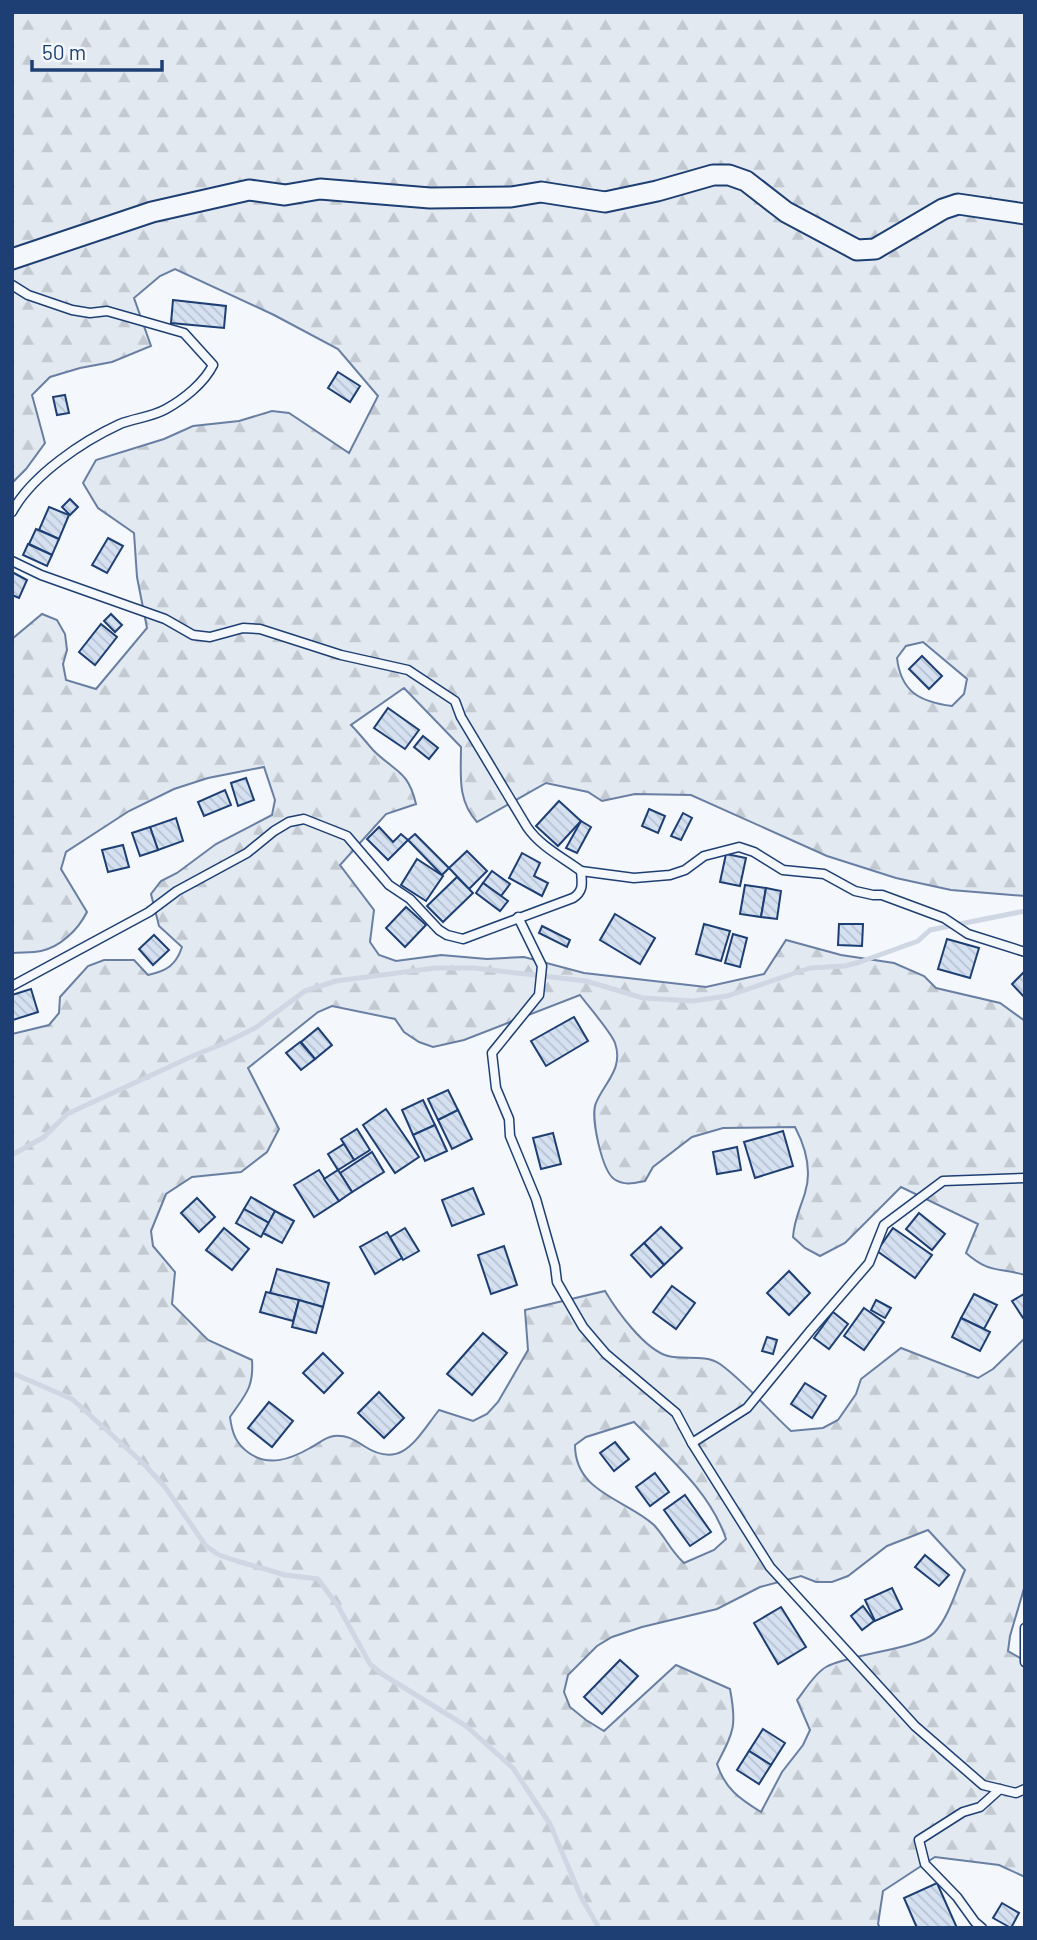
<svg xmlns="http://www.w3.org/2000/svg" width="1037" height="1940" viewBox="0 0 1037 1940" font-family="Barlow,sans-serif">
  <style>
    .forest { fill: url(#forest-firs); stroke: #687fa3; stroke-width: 2; fill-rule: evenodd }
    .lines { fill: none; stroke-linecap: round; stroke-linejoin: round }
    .stream { stroke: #cfd7e4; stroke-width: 5 }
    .building { fill: url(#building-back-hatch); stroke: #1d3f73; stroke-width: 2 }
    .service-casing { stroke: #1d3f73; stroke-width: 11 }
    .tertiary-casing { stroke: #1d3f73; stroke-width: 23 }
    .service { stroke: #f4f7fb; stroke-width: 8 }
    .tertiary { stroke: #f4f7fb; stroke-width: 19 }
  </style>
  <defs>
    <pattern id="forest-firs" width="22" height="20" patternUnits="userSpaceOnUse" patternTransform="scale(1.75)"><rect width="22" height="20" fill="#e3e9f0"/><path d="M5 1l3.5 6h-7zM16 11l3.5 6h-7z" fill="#c2c9d1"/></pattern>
    <pattern id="building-back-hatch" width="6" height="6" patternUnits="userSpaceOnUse" patternTransform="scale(1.75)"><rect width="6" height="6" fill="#d5e0f0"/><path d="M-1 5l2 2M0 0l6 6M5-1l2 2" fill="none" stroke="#b6c1d1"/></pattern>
  </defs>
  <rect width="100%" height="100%" fill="#f4f7fb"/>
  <path class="forest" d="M12 12H1025V896L951 890 896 878 827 856 691 795 635 794 602 801 588 792 546 783 477 822C457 800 461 775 461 747L404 688 351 725C359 733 366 742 373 750 395 772 408 770 416 804L386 814 340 865 374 910 370 942 379 955 396 961 441 955 487 959 524 957 584 973 706 987 764 974 786 940 841 955 894 963 924 976 936 988 1000 1003 1025 1021V1275C998 1267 990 1274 966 1253L978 1224 901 1187 845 1243 820 1256 805 1248 793 1237C794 1220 800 1209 805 1193 812 1171 806 1148 795 1127L723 1128 692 1137 653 1167 645 1181C635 1183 624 1186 614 1179 602 1170 590 1117 596 1103 604 1083 624 1069 615 1043 611 1032 588 1006 580 995L464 1040 433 1047 419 1042 404 1032 395 1019 332 1006 318 1012 248 1068 279 1129 267 1152 241 1172 192 1177 166 1194 151 1231 153 1246 175 1272 172 1304 208 1340 252 1360C254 1388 245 1395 230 1417 232 1433 236 1444 249 1453 269 1467 291 1459 310 1448 318 1444 325 1437 334 1436 347 1435 353 1439 364 1446 402 1471 417 1438 439 1410L473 1421 487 1414 498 1402 528 1350 525 1310 605 1291C617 1311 645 1350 668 1356 684 1360 705 1354 720 1364 745 1382 768 1410 791 1431L823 1428 838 1420 856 1394 861 1379 901 1348 978 1378 993 1369 1025 1338V1585L1010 1636 1008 1651 1025 1661V1877L999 1865 935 1857 883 1891 878 1924 880 1928H12V1034L49 1025 59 1013 60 997 88 966 104 960H134L148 975C167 971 176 965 182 947L159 926 151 894 161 881 177 873 216 844 272 815 275 800 264 767 208 778 174 789 129 811 66 852 61 869 87 912C78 930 60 947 41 951 32 953 21 952 12 953V639L42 614 57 620 65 634 67 650 63 664 66 680 96 689 147 628 137 577 134 533 98 508 83 483 96 460 164 439 193 426 239 421 272 411 289 413 349 453 378 396 338 349 274 315 175 269 160 276 134 298 151 346 112 362 80 368 50 377 32 395 45 443 26 469 12 483ZM923 642 967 679 964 694 952 706C920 702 901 692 897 658L906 646ZM634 1422C668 1457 710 1491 726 1539L714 1550 684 1563C670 1550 666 1538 654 1525 626 1499 575 1493 575 1445L586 1437ZM928 1530 965 1570C956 1590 949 1617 934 1633 919 1649 849 1654 826 1667 815 1673 805 1690 797 1700L810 1730 803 1745 782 1772 761 1812C740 1799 725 1789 717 1764 734 1731 737 1726 730 1689L676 1665 604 1731 586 1720 570 1707 564 1692 568 1675 597 1646 612 1637 642 1627 717 1609 760 1587 801 1576 816 1582H832L848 1576 887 1546Z"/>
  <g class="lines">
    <g class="stream">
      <polyline points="12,1155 44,1137 67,1114 195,1055 225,1043 255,1028 305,991 336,981 435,968 474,968 586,981 643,998 693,1001 727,996 810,968 845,966 860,962 918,941 930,930 1025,911"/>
      <polyline points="12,1373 72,1399 143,1463 165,1487 206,1546 219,1555 237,1561 285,1575 318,1579 338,1606 370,1664 382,1674 466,1726 513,1768 550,1824 581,1897 599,1928"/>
    </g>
  </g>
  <g class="building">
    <polygon points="173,300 226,306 224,328 171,323"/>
    <polygon points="338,372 360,386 350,402 328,388"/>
    <polygon points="65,395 69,413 57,415 53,397"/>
    <polygon points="70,499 78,507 70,515 62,507"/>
    <polygon points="49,507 69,515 59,539 39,530"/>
    <polygon points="36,529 59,539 52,555 29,544"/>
    <polygon points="108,538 123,546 107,573 92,565"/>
    <polygon points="28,544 52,555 47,566 23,555"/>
    <polygon points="12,572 27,580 19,598 12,595"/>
    <polygon points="111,614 122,625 115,632 104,621"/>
    <polygon points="101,624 117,637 95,665 79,652"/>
    <polygon points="922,656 942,676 929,689 909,669"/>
    <polygon points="388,708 419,730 405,749 374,728"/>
    <polygon points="423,736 438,748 429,759 414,747"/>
    <polygon points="246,778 254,800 238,806 231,783"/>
    <polygon points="225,790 231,805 204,816 198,802"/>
    <polygon points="559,801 581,821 558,846 536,826"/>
    <polygon points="649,809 665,816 658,833 642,826"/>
    <polygon points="683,813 692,818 681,840 671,836"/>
    <polygon points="176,818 183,841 158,850 150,827"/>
    <polygon points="581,821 591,827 577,853 566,848"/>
    <polygon points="150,827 158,850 140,856 132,833"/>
    <polygon points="379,827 393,842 401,834 408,840 388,860 367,839"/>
    <polygon points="415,834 449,868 442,875 408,840"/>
    <polygon points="123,845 129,867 108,872 102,850"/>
    <polygon points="467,851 487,871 469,889 449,868"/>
    <polygon points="522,853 540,863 534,876 548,883 542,896 509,878"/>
    <polygon points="726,854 746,858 740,886 720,882"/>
    <polygon points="417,859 443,876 426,901 401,885"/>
    <polygon points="492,871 510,884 501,896 483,883"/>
    <polygon points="457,877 473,893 443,922 427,906"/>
    <polygon points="483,883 508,901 500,911 476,893"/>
    <polygon points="745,885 766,888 761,917 740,914"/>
    <polygon points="766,888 781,891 777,919 761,917"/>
    <polygon points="406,907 426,925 405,947 386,928"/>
    <polygon points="615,914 655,938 640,964 600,940"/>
    <polygon points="704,924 730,931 721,961 696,954"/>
    <polygon points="839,924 863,924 862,946 838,945"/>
    <polygon points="542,926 570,940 567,947 539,933"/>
    <polygon points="733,934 747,938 740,967 725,963"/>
    <polygon points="154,935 169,950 153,965 139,949"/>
    <polygon points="947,939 979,948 970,978 938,969"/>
    <polygon points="1025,971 1025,998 1012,984"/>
    <polygon points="31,989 38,1012 13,1020 12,995"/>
    <polygon points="574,1017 588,1041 546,1066 531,1041"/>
    <polygon points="318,1028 332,1045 315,1059 301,1042"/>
    <polygon points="300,1042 315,1059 301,1070 286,1053"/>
    <polygon points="448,1090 458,1110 438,1120 428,1099"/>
    <polygon points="423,1100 435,1125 413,1135 402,1110"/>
    <polygon points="386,1109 419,1157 395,1173 363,1125"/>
    <polygon points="458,1110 472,1139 452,1149 438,1120"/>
    <polygon points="435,1125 447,1151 425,1161 413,1135"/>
    <polygon points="357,1129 370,1150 354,1160 341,1139"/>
    <polygon points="783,1131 793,1166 755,1178 744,1142"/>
    <polygon points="553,1133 561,1164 541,1169 533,1138"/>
    <polygon points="344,1144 354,1160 338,1170 328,1154"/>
    <polygon points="737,1147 741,1170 717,1174 713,1152"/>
    <polygon points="372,1152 384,1172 352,1192 340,1173"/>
    <polygon points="319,1170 339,1201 314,1217 294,1185"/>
    <polygon points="338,1170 352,1192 339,1201 324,1179"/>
    <polygon points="473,1188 484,1214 452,1226 442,1200"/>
    <polygon points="251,1197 275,1211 269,1223 244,1209"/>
    <polygon points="197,1198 215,1217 199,1232 181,1213"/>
    <polygon points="244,1209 269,1223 261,1237 236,1223"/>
    <polygon points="275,1211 294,1221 282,1243 263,1233"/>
    <polygon points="919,1213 945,1234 932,1250 906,1229"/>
    <polygon points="661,1227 682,1248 664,1265 644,1243"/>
    <polygon points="224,1228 249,1249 232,1270 206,1250"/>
    <polygon points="405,1228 419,1251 403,1260 390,1237"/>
    <polygon points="893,1228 932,1255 915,1278 877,1251"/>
    <polygon points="387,1232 402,1258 375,1274 360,1247"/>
    <polygon points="644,1243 664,1265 651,1277 631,1255"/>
    <polygon points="504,1246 517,1285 491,1294 478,1255"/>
    <polygon points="277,1269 329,1283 323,1307 270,1293"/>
    <polygon points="789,1271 810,1293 789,1315 767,1293"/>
    <polygon points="672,1286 695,1303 676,1329 653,1312"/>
    <polygon points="266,1292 299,1300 293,1321 260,1312"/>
    <polygon points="974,1294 997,1305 984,1329 961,1318"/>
    <polygon points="1024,1294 1025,1317 1023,1318 1012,1301"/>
    <polygon points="299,1300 323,1307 316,1333 292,1327"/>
    <polygon points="876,1300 891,1308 885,1318 871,1310"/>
    <polygon points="864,1308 884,1322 864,1350 844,1336"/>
    <polygon points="833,1312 848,1324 829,1349 814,1338"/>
    <polygon points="961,1318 990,1332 980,1351 952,1337"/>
    <polygon points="483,1333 507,1353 472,1395 447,1374"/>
    <polygon points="767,1337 777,1340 773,1354 762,1351"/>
    <polygon points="323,1353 343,1373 324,1393 303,1373"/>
    <polygon points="805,1383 826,1396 812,1418 791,1404"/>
    <polygon points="379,1392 404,1418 384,1438 358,1413"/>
    <polygon points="269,1402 293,1421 272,1447 248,1428"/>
    <polygon points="615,1442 629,1459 614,1471 600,1453"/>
    <polygon points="655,1473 669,1492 650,1506 636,1487"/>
    <polygon points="685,1495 711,1532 690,1546 664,1510"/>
    <polygon points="925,1555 949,1575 939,1586 915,1567"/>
    <polygon points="892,1588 902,1609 875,1621 865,1600"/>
    <polygon points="863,1606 874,1621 862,1630 851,1616"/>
    <polygon points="781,1607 806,1647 778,1664 754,1623"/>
    <polygon points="620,1660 638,1676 602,1714 584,1697"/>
    <polygon points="763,1729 785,1743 771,1765 749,1751"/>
    <polygon points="749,1751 771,1765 759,1784 737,1770"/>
    <polygon points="937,1883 957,1928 917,1928 904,1898"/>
    <polygon points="1002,1903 1019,1913 1011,1928 993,1918"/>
  </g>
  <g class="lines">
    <defs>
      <g id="service">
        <path d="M12 285 28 295 72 310 90 313 107 311 184 333 213 365C204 383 184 399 166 409 152 417 135 418 120 424 83 441 32 475 12 512"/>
        <path d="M12 561 41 575 165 619 193 635 210 637 243 628 260 629 341 655 408 670 455 701 461 717 527 827C540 846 562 857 581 871 582 883 584 891 573 898L463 939 447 935 439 930 410 899 389 885 347 836 304 819 289 822 274 831 247 853 177 891 149 912 12 986"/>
        <polyline points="581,871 634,878 670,875 685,870 704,856 739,847 754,852 783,870 824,874 855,891 873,895 882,895 944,918 968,934 1025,952"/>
        <polyline points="518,917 542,966 539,995 492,1053 496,1088 509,1119 510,1136 536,1199 555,1266 557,1282 583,1327 606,1354 676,1413 692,1443 770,1567 915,1726 983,1785 1016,1793 1025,1789"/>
        <polyline points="692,1443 747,1408 811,1330 869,1263 884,1225 943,1181 1025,1178"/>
        <polyline points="1025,1628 1025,1662"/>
        <polyline points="982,1928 975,1922 957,1897 925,1864 919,1840 963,1812 980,1807 1000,1789"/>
      </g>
      <polyline id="tertiary" points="12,259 152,212 249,190 285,195 320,189 430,198 511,197 541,192 605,202 657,191 713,175 729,175 746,181 786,212 857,250 875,249 943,209 958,204 1025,214"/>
    </defs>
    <use href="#service" class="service-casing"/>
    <use href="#tertiary" class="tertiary-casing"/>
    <use href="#service" class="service"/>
    <use href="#tertiary" class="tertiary"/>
  </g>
  <rect width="1037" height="1940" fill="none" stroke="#1d3f73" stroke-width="28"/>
  <path d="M32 60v10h130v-10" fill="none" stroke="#1d3f73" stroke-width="3.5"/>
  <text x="42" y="60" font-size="21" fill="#1d3f73" stroke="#f4f7fb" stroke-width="5" paint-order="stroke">50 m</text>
</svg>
